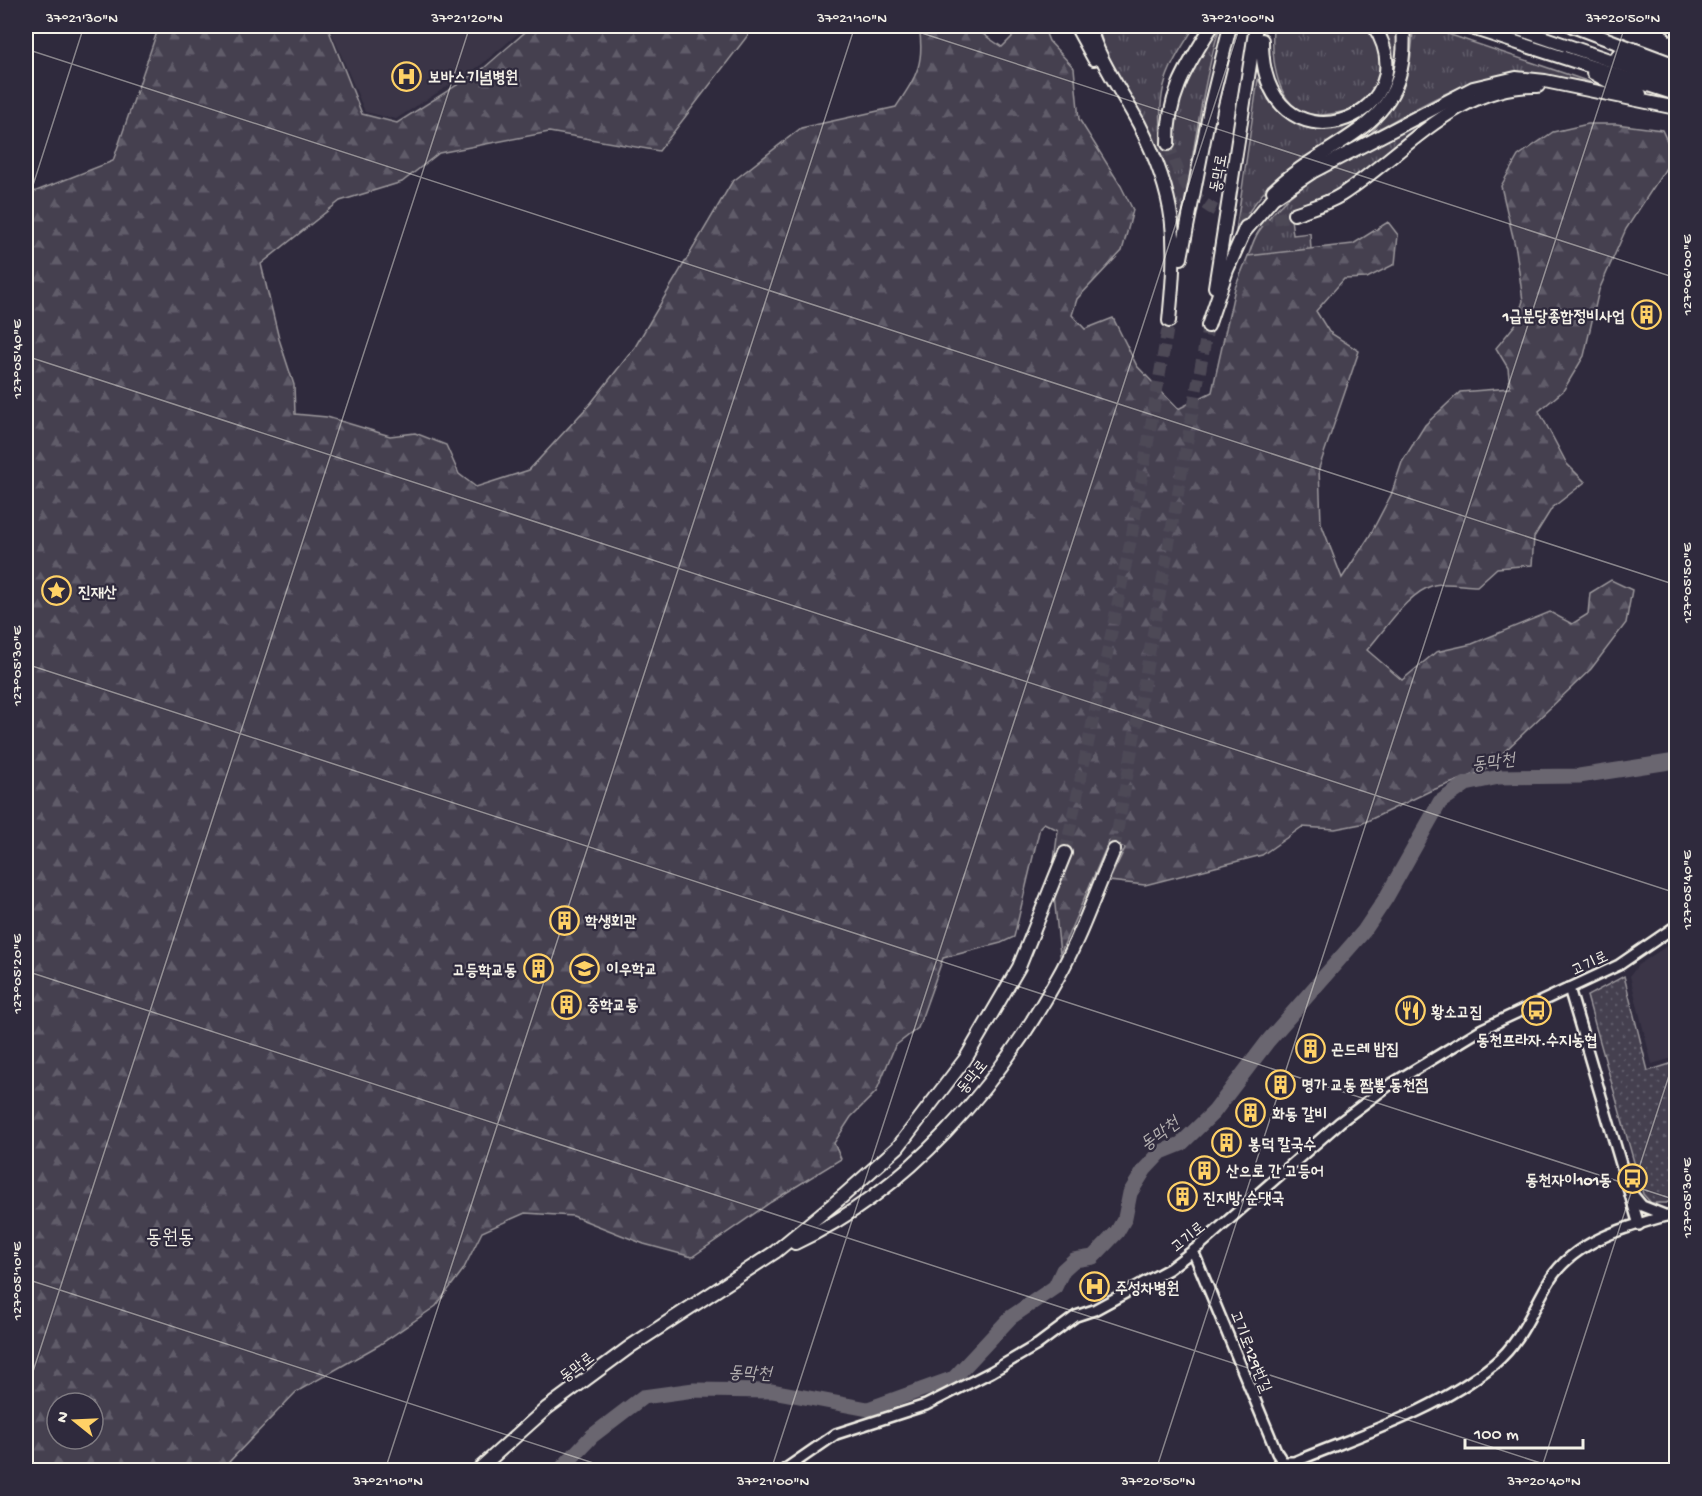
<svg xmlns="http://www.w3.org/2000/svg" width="1702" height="1496" viewBox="0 0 1702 1496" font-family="'Gochi Hand','Poor Story',sans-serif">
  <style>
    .built { fill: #3b3647 }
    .grass { fill: url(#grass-tufts); stroke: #9c989c; stroke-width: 1.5 }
    .forest { fill: url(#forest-firs); stroke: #9c989c; stroke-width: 1.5; fill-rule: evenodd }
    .park { fill: url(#park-dots); stroke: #9c989c; stroke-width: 1.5 }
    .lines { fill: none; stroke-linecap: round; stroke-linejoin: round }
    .river { stroke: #6a6670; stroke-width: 15 }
    .major-tunnel { stroke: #4d4857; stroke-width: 12; stroke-dasharray: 12 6; stroke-linecap: butt }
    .minor-casing { stroke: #f4f1e8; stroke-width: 14 }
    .major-casing { stroke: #f4f1e8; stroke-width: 16 }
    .minor { stroke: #2f2a3d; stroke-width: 9 }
    .major { stroke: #2f2a3d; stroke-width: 12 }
    .ticks { fill: none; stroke: #f4f1e8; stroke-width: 1.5; stroke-opacity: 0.45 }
    .labels { text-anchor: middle; stroke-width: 4.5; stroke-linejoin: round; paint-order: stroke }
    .poi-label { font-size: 16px; font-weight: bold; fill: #f4f1e8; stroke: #2f2a3d; text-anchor: start }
    .street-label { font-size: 16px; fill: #f4f1e8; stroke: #2f2a3d }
    .water-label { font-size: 18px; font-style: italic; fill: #b6b2b2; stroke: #2f2a3d }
    .quarter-label { font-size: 20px; fill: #f4f1e8; stroke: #2f2a3d }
    .neatline { fill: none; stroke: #f4f1e8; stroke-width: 2 }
    .ticks-label { font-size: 15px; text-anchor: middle; fill: #f4f1e8 }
  </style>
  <defs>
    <pattern id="grass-tufts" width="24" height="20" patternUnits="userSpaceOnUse" patternTransform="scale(1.5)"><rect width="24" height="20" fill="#454050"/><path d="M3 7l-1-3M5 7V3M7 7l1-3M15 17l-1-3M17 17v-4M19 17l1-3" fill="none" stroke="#605c69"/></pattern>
    <pattern id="forest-firs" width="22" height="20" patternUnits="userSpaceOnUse" patternTransform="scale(1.5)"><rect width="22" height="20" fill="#454050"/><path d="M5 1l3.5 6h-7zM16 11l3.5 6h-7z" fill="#605c69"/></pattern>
    <pattern id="park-dots" width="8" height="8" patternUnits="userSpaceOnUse" patternTransform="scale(1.5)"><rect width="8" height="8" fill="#454050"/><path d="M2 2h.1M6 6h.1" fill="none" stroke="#605c69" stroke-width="1.8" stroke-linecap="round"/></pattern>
  </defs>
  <rect width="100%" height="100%" fill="#2f2a3d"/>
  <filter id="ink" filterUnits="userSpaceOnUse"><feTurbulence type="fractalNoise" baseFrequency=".0167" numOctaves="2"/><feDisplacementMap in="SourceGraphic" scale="12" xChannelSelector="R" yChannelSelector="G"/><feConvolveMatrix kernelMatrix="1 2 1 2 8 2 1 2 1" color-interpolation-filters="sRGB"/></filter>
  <g filter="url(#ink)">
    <g class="built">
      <polygon points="329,26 517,26 520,32 481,65 396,119 365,112"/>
      <polygon points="1676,940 1676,1057 1652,1064 1630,976 1638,965"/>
    </g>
    <g class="grass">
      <path d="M1098 26H1195C1167 70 1156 87 1162 141L1175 100 1216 26H1220C1200 93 1193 162 1180 230 1171 191 1163 162 1145 125 1128 90 1107 65 1098 26Z"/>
      <path d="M1273 26H1367C1388 46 1382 86 1360 104 1350 111 1341 112 1330 114 1277 123 1271 64 1273 26Z"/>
      <path d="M1380 26H1397C1410 131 1322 133 1266 190 1254 202 1245 218 1236 231L1258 79C1263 87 1267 100 1274 107 1300 131 1348 138 1372 107 1377 102 1379 92 1381 86 1392 61 1394 50 1380 26Z"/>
      <path d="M1413 26H1424L1590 82C1565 79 1536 71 1512 74 1461 79 1415 110 1371 133 1401 98 1413 72 1413 26Z"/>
      <path d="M1446 107 1337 191 1290 210 1293 235 1310 233 1311 250 1248 257C1251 248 1254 238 1259 231 1299 172 1384 138 1446 107Z"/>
    </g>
    <path class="forest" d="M159 26H327L362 114 397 123 484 68 524 33 520 26H755L659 151 549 132 439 153 402 182 340 201 261 264 279 339 294 385 295 414 327 417 390 436 415 433 446 445 459 474 476 487 529 470 591 403 635 347 732 182 801 128 896 107C917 75 925 64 919 26H971L1002 47 1023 26H1043L1049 41 1074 68 1079 119 1121 186 1133 210 1122 251 1077 299 1072 315 1085 329 1113 318 1137 366 1178 409 1212 392 1235 288 1248 256 1353 244 1388 222 1398 235 1395 264 1367 278 1344 279 1316 311 1329 332 1359 351 1319 468 1321 523 1342 578 1369 537 1391 495 1402 462 1425 425 1460 392 1510 388 1508 368 1496 348 1515 325 1523 301 1516 250 1501 186 1518 156 1553 132 1588 124H1616L1662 130 1674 156 1626 229 1599 290 1584 356 1563 391 1539 411 1567 464 1585 482 1552 508 1534 537 1532 565 1497 568 1477 586C1464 586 1446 582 1434 585 1407 593 1386 629 1367 650L1402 680 1436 652 1472 644 1550 612 1572 624 1588 614 1590 593 1611 580 1632 590 1626 623 1591 669 1484 771 1430 791 1361 824 1335 829 1302 827 1262 855 1145 885 1109 881 1125 848 1109 841 1060 954 1052 876 1058 830 1044 823 1040 827 1014 937 1001 943 943 958 918 1028 895 1046 876 1092 851 1117 834 1143 841 1159 771 1202 692 1257 644 1244 573 1216 525 1213 482 1232 463 1270 436 1306 379 1345 296 1392 228 1463 208 1470H26V195L113 161ZM57 1403H93V1439H57Z"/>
    <polygon class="park" points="1624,976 1648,1071 1676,1062 1676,1199 1666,1203 1651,1203 1643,1194 1587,996"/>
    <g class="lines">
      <polyline class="river" points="560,1470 592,1436 643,1397 694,1390 772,1391 868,1409 954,1378 1011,1317 1055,1287 1063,1270 1074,1260 1093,1257 1117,1232 1125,1218 1130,1193 1145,1169 1161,1152 1181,1144 1214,1112 1268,1041 1364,931 1386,898 1440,802 1466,784 1499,777 1579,776 1676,761"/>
      <g class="major-tunnel">
        <path d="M1168 144C1174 156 1177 172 1185 183 1209 220 1255 227 1294 214"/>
        <polyline points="1114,850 1208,326"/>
        <polyline points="1065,853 1131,540 1169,321"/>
      </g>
      <defs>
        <g id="minor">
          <polyline points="1569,988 1639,1225"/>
          <polyline points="1632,1194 1642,1206 1667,1216"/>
          <path d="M1193 1251 1277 1453 1283 1462H1294C1362 1434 1437 1411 1494 1364 1522 1341 1532 1310 1550 1280 1575 1239 1633 1225 1676 1213"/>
          <polyline points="784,1470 836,1434 926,1405 991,1372 1037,1345 1076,1316 1094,1310 1169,1269 1199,1246 1340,1122 1388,1086 1482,1029 1619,965 1676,926"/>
        </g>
        <g id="major">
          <polyline points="1076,26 1094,59"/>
          <path d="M1089 26C1099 61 1122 92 1139 124 1178 200 1177 239 1169 321"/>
          <polyline points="1465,26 1676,94"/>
          <polyline points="1510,26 1676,83"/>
          <polyline points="1572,26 1676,65"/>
          <polyline points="1672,26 1676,31"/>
          <path d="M1262 40C1261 180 1433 120 1374 26"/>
          <polyline points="1618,55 1676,74"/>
          <polyline points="1593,73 1617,86 1640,94"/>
          <path d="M1168 144C1167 95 1187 66 1212 26"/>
          <path d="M1273 191C1332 134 1412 131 1403 26"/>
          <path d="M1294 214C1310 208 1327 204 1341 195 1404 154 1457 84 1538 86"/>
          <polyline points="1244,232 1273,198 1312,172 1473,88 1516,78 1545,81 1676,108"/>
          <polyline points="1181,258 1211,104 1230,26"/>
          <polyline points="1215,287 1256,26"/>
          <polyline points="1208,326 1227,270 1246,227"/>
          <path d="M795 1243C909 1190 997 1087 1057 979 1080 939 1095 893 1114 850"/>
          <polyline points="478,1470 547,1408 631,1346 775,1252 843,1196 898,1147 966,1058 1019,967 1065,853"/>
        </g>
      </defs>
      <use href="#minor" class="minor-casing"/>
      <use href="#major" class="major-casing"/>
      <use href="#minor" class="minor"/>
      <use href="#major" class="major"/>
    </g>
  </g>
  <path class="ticks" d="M900 26 1676 278M26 49 1676 585M26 207 84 26M26 356 1676 893M26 664 1676 1200M26 971 1562 1470M26 1279 615 1470M26 1393 470 26M385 1470 855 26M771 1470 1240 26M1156 1470 1625 26M1541 1470 1676 1054"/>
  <defs>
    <symbol id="hospital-ring" viewBox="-11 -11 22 22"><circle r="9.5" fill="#2f2a3d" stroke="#ffd166" stroke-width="1.5"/><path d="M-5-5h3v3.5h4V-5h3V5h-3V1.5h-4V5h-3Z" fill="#ffd166"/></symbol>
    <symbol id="building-ring" viewBox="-11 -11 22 22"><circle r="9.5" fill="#2f2a3d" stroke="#ffd166" stroke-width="1.5"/><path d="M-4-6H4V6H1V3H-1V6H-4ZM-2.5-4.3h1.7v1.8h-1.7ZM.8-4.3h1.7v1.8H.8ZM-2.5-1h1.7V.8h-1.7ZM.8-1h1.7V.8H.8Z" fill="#ffd166"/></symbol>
    <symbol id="sight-ring" viewBox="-11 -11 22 22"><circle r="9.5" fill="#2f2a3d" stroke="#ffd166" stroke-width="1.5"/><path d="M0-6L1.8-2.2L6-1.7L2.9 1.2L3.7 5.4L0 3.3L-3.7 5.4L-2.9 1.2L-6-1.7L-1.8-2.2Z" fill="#ffd166"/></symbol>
    <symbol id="school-ring" viewBox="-11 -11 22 22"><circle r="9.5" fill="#2f2a3d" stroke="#ffd166" stroke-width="1.5"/><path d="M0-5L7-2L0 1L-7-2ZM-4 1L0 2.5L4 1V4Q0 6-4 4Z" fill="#ffd166"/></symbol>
    <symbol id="restaurant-ring" viewBox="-11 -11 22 22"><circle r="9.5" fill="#2f2a3d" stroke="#ffd166" stroke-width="1.5"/><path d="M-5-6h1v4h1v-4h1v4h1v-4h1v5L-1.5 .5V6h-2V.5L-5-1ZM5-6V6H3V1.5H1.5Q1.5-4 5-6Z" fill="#ffd166"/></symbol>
    <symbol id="bus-ring" viewBox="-11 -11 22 22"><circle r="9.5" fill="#2f2a3d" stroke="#ffd166" stroke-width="1.5"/><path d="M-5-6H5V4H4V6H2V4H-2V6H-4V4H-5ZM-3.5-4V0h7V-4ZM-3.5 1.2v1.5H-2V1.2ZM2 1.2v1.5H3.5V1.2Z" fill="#ffd166"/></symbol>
  </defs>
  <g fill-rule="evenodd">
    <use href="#hospital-ring" x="390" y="60" width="33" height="33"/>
    <use href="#building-ring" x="1630" y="298" width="33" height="33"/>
    <use href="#sight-ring" x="40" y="574" width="33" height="33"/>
    <use href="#building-ring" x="548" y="904" width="33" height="33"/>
    <use href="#school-ring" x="568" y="952" width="33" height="33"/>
    <use href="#building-ring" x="522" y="952" width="33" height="33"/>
    <use href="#building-ring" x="550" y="988" width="33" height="33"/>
    <use href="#restaurant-ring" x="1394" y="994" width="33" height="33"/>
    <use href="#bus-ring" x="1520" y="994" width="33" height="33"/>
    <use href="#building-ring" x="1294" y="1032" width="33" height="33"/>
    <use href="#building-ring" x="1264" y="1068" width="33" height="33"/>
    <use href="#building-ring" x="1234" y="1096" width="33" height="33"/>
    <use href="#building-ring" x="1210" y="1126" width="33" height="33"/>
    <use href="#building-ring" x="1188" y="1154" width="33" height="33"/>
    <use href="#bus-ring" x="1616" y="1162" width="33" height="33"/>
    <use href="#building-ring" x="1166" y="1180" width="33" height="33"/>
    <use href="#hospital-ring" x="1078" y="1270" width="33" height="33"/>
  </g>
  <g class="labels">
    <g class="poi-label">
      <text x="428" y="82">보바스기념병원</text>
      <text x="1625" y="321" text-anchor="end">1급분당종합정비사업</text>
      <text x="78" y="597">진재산</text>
      <text x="585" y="926">학생회관</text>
      <text x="606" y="974">이우학교</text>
      <text x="517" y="975" text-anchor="end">고등학교동</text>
      <text x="587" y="1010">중학교동</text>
      <text x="1431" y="1017">황소고집</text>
      <text x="1537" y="1045" text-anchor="middle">동천프라자.수지농협</text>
      <text x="1331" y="1054">곤드레 밥집</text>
      <text x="1301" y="1090">명가 교동 짬뽕 동천점</text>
      <text x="1272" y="1119">화동 갈비</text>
      <text x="1248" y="1149">봉덕 칼국수</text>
      <text x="1226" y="1176">산으로 간 고등어</text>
      <text x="1612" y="1185" text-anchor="end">동천자이101동</text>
      <text x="1203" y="1203">진지방 순댓국</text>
      <text x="1115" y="1293">주성차병원</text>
    </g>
    <g class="street-label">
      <text transform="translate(1217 173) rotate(-80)" y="6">동막로</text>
      <text transform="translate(1589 962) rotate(-25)" y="6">고기로</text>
      <text transform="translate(971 1076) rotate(-51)" y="6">동막로</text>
      <text transform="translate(1187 1236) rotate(-39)" y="6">고기로</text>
      <text transform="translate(1252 1351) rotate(68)" y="6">고기로129번길</text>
      <text transform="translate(576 1366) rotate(-37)" y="6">동막로</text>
    </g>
    <g class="water-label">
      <text transform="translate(1493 761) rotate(-7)" y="6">동막천</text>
      <text transform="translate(1159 1133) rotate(-37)" y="6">동막천</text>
      <text transform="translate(750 1372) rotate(2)" y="6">동막천</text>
    </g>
    <g class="quarter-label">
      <text x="170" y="1243">동원동</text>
    </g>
  </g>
  <rect width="1702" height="1496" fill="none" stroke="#2f2a3d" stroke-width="66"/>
  <g transform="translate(75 1421) rotate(288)"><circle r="28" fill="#2f2a3d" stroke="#7e7a81" stroke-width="1.5"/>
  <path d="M0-4.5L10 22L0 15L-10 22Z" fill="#ffd166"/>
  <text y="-9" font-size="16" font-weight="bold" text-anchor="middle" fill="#f4f1e8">N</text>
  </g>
  <path d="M1465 1439v9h118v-9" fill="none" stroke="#f4f1e8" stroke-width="3"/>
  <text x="1474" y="1439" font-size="18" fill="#f4f1e8" stroke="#2f2a3d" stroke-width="4.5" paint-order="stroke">100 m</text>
  <rect x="33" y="33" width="1636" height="1430" class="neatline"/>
  <g class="ticks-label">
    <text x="82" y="22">37°21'30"N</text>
    <text x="467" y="22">37°21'20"N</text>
    <text x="852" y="22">37°21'10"N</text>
    <text x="1238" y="22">37°21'00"N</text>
    <text x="1623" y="22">37°20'50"N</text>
    <text transform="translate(1686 275) rotate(-90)" y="5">127°06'00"E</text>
    <text transform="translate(16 359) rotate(-90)" y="5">127°05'40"E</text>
    <text transform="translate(1686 583) rotate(-90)" y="5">127°05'50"E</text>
    <text transform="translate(16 666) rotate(-90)" y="5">127°05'30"E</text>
    <text transform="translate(1686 890) rotate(-90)" y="5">127°05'40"E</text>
    <text transform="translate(16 974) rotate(-90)" y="5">127°05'20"E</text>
    <text transform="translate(1686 1198) rotate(-90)" y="5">127°05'30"E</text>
    <text transform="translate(16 1281) rotate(-90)" y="5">127°05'10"E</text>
    <text x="388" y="1485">37°21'10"N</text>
    <text x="773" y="1485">37°21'00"N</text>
    <text x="1158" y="1485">37°20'50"N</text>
    <text x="1544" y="1485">37°20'40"N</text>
  </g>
</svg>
